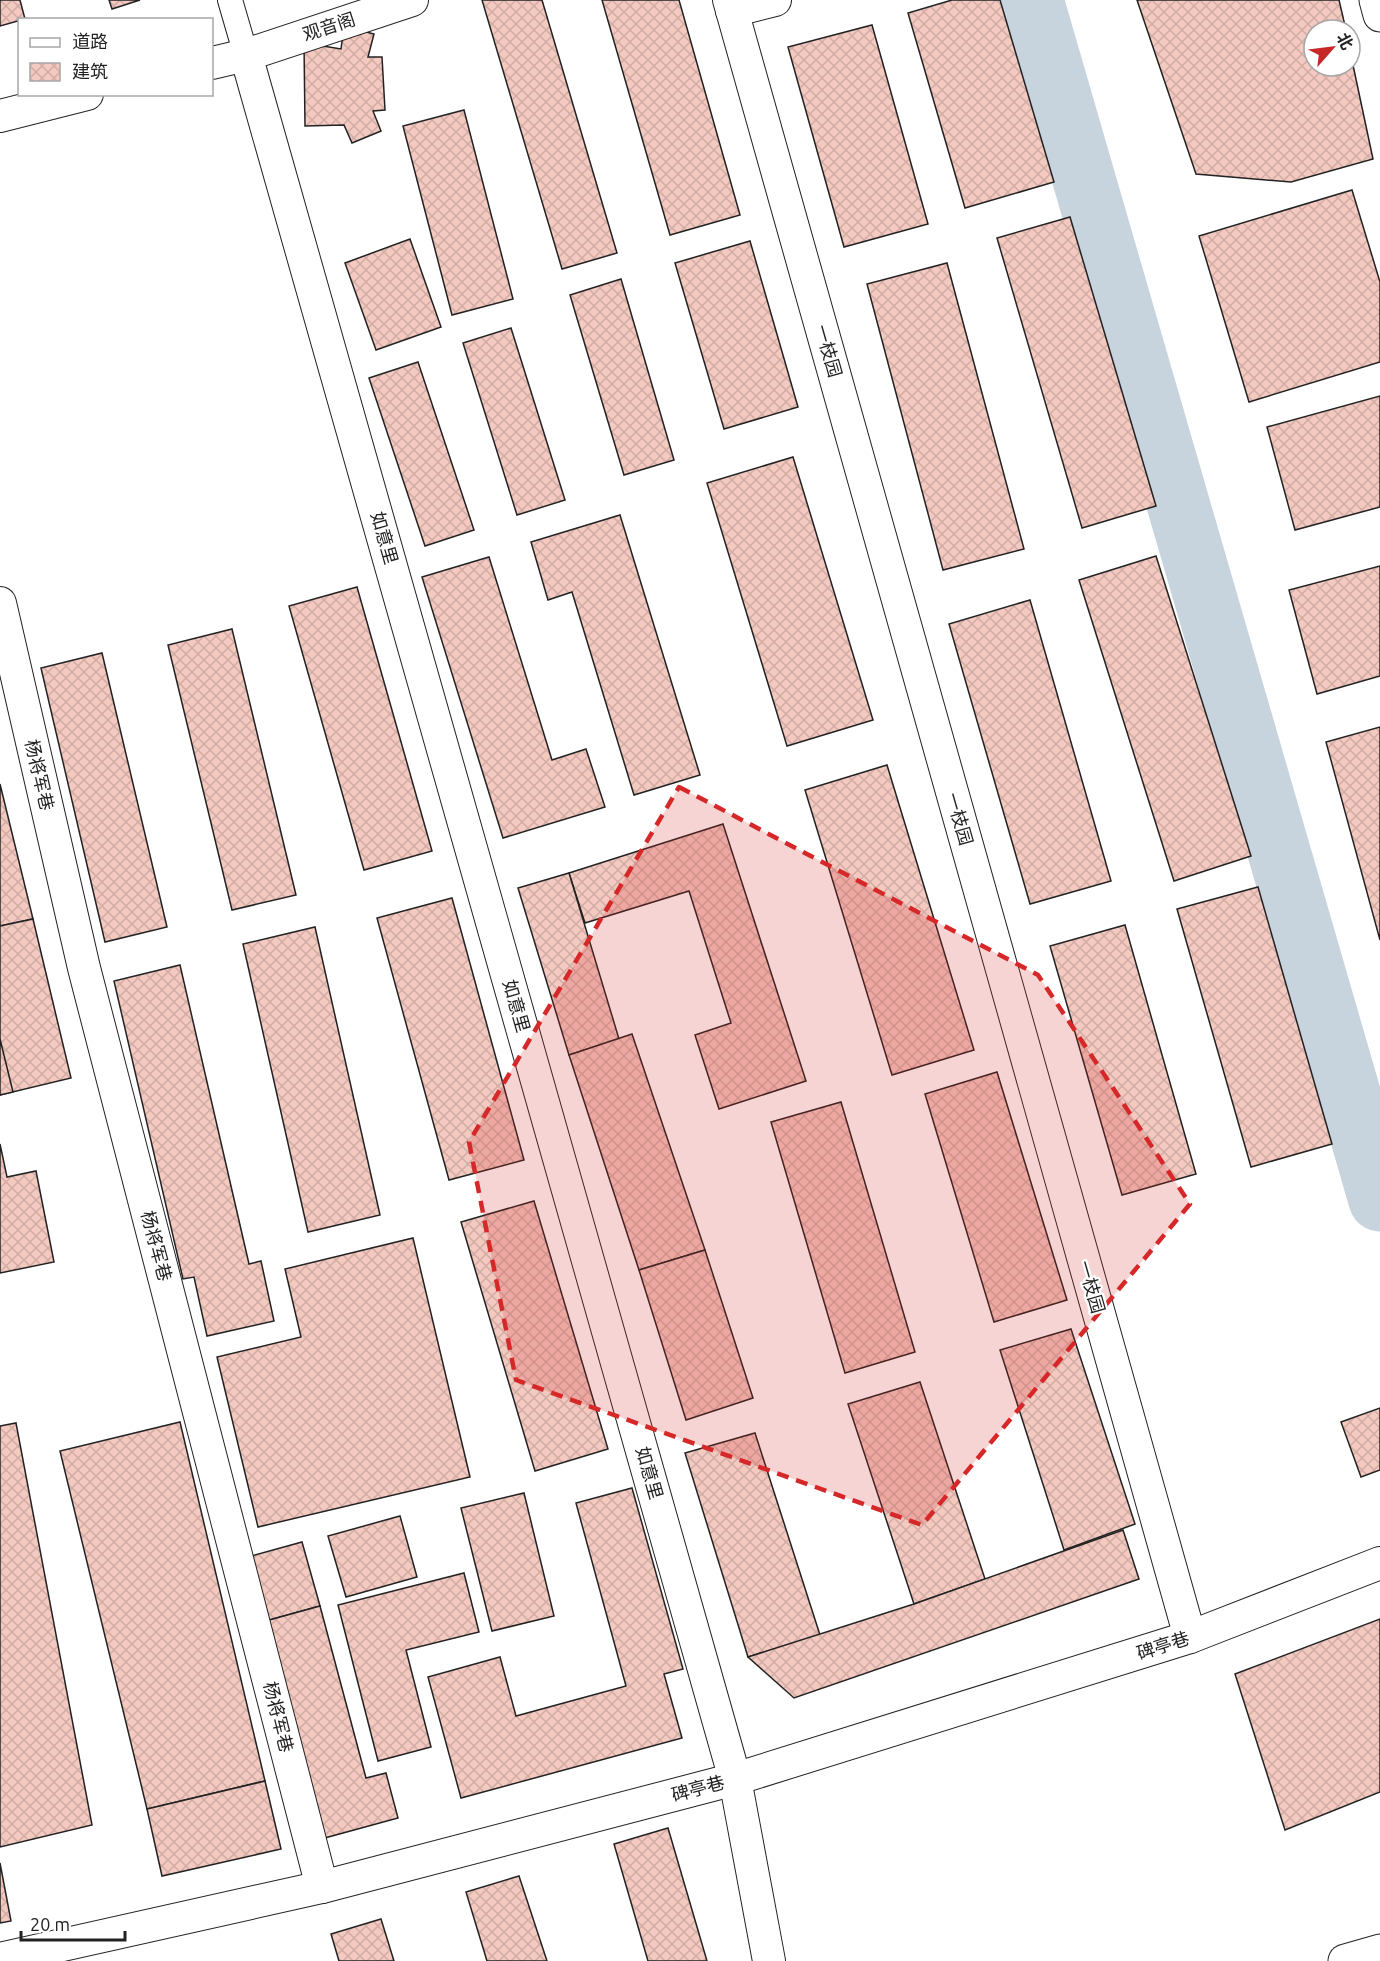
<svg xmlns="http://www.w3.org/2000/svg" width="1380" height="1961" viewBox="0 0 1380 1961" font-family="Ubuntu,'Noto Sans SC',sans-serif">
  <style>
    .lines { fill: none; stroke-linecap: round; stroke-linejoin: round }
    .river { stroke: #c7d3dd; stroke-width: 63 }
    .building { fill: url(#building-cross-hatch); stroke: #222; stroke-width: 1.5 }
    .pedestrian-casing { stroke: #222; stroke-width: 26 }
    .minor-casing { stroke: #222; stroke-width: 34 }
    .secondary-casing { stroke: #222; stroke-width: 35 }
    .pedestrian { stroke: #fff; stroke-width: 24 }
    .minor { stroke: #fff; stroke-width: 32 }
    .secondary { stroke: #fff; stroke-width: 33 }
    .marked { fill: #d62828; fill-opacity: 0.2; stroke: #d62828; stroke-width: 4.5; stroke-dasharray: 12 8; stroke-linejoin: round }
    .labels { text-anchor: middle; stroke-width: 4.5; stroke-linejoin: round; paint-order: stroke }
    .street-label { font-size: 18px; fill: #222; stroke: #fff }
  </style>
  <defs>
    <pattern id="building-cross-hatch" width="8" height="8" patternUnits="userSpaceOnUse" patternTransform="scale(1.5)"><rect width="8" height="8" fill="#f3c9c0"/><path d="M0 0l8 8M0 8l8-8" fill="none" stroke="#d0aca5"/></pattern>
  </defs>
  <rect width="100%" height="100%" fill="#fff"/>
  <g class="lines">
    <polyline class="river" points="1032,0 1380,1200"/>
  </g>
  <g class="building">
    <polygon points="0,0 20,0 25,19 0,26"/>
    <polygon points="109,0 140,0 112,9"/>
    <polygon points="482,0 542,0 617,253 562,269"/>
    <polygon points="602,0 679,0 740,215 670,235"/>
    <polygon points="952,0 1000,0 1054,182 965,208 908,13"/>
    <polygon points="1137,0 1339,0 1346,30 1314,30 1314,66 1350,66 1350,51 1373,159 1291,182 1196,174"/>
    <polygon points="872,25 928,224 844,247 788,47"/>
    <polygon points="344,26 374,34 368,57 382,57 385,110 373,111 381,131 352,143 344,125 305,126 304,43 341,49"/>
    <polygon points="464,110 513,299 452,315 403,126"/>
    <polygon points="1352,190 1380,282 1380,362 1249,402 1199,236"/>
    <polygon points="1070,217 1156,506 1082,528 997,238"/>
    <polygon points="410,239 441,327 376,350 345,263"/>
    <polygon points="750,241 798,407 724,429 675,263"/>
    <polygon points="947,263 1024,549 943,570 867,284"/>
    <polygon points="621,279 674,460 624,475 570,295"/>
    <polygon points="511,328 565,500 517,515 463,343"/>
    <polygon points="418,362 474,530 425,546 369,378"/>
    <polygon points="1380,396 1380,507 1295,530 1267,427"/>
    <polygon points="793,457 873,720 787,746 707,483"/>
    <polygon points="620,515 700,775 634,795 572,592 548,600 531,542"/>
    <polygon points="1156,556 1251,856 1174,881 1079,580"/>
    <polygon points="489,557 552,760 586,749 605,807 503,838 422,577"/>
    <polygon points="1380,566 1380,676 1317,694 1289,590"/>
    <polygon points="357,587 432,851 364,870 289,606"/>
    <polygon points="1030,600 1111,881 1030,904 949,624"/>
    <polygon points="232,629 296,895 232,910 168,645"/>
    <polygon points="102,653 167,927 105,942 41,668"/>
    <polygon points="1380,727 1380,940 1326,742"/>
    <polygon points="887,765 974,1050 892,1075 805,790"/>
    <polygon points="0,784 33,919 0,926"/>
    <polygon points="723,824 806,1081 719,1109 695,1035 731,1023 689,891 585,923 569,873"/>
    <polygon points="569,873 619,1039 569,1055 518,888"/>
    <polygon points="1258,887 1332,1144 1251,1167 1177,909"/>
    <polygon points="452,898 524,1160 449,1180 377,918"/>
    <polygon points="33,919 71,1078 0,1095 0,926"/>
    <polygon points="1125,925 1196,1174 1122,1195 1050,946"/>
    <polygon points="315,927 380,1215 308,1232 243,944"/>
    <polygon points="180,965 249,1264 261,1261 274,1321 207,1336 194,1277 183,1279 114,981"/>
    <polygon points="632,1034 705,1250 639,1270 569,1055"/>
    <polygon points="0,1039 13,1092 0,1095"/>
    <polygon points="997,1072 1067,1300 994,1322 925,1094"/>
    <polygon points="841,1102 915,1352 845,1373 771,1122"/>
    <polygon points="0,1144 7,1177 36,1171 54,1262 0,1273"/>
    <polygon points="534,1201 608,1449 535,1471 461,1222"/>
    <polygon points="413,1238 470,1477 258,1527 217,1357 301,1337 285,1269"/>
    <polygon points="705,1250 753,1398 686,1420 639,1270"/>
    <polygon points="1071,1329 1135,1524 1064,1550 1000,1350"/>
    <polygon points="920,1382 985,1579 914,1604 848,1404"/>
    <polygon points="1380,1408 1380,1470 1361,1477 1341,1422"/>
    <polygon points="180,1422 265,1781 147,1809 60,1451"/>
    <polygon points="16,1423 92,1825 0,1847 0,1426"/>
    <polygon points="755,1433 820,1635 748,1657 685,1453"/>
    <polygon points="632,1488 683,1669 664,1674 682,1738 461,1798 428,1677 500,1657 516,1716 626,1686 576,1503"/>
    <polygon points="524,1493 554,1616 492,1631 461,1508"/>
    <polygon points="400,1516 417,1577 346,1597 328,1536"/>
    <polygon points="1123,1530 1139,1579 794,1698 748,1657 914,1604"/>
    <polygon points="302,1542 320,1606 262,1622 244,1558"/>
    <polygon points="464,1573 479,1632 406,1650 431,1747 378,1761 338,1605"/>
    <polygon points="320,1606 366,1778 386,1773 398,1818 321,1839 262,1622"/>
    <polygon points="1380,1619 1380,1792 1285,1830 1235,1674"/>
    <polygon points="265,1781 281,1849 162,1876 147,1809"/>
    <polygon points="668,1828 707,1961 648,1961 614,1844"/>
    <polygon points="0,1863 11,1921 0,1923"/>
    <polygon points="519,1876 547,1961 487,1961 466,1892"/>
    <polygon points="381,1919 394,1961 339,1961 331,1934"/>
  </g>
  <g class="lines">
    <defs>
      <polyline id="pedestrian" points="230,0 246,55"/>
      <g id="minor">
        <polyline points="729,0 1190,1637"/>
        <polyline points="732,11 775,0"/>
        <polyline points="246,55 735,1779 769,1961"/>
        <polyline points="212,63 246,55 412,0"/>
        <polyline points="0,116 87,94"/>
        <polyline points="0,603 84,968 322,1887"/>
        <polyline points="0,1959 322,1887 735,1779 1190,1637 1380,1563"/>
      </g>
      <g id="secondary">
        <polyline points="1376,0 1380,15"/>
        <polyline points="1345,1961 1380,1951"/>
      </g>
    </defs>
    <use href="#pedestrian" class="pedestrian-casing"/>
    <use href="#minor" class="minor-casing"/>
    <use href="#secondary" class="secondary-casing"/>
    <use href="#pedestrian" class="pedestrian"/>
    <use href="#minor" class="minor"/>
    <use href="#secondary" class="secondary"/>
  </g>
  <path class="marked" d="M679 787 1038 975 1190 1204 922 1525 516 1380 469 1142Z"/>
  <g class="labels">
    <g class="street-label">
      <text transform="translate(329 27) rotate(-18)" y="6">观音阁</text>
      <text transform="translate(828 351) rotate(74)" y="6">一枝园</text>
      <text transform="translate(384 538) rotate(74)" y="6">如意里</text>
      <text transform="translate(39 775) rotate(77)" y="6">杨将军巷</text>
      <text transform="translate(959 819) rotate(74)" y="6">一枝园</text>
      <text transform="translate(516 1006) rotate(74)" y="6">如意里</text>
      <text transform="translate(156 1246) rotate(75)" y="6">杨将军巷</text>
      <text transform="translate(1091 1287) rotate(74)" y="6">一枝园</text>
      <text transform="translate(649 1473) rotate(74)" y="6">如意里</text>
      <text transform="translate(1163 1646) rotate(-18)" y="6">碑亭巷</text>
      <text transform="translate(278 1717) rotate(76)" y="6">杨将军巷</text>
      <text transform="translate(698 1789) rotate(-15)" y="6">碑亭巷</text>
    </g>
  </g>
  <rect x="18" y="18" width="195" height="78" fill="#ffffff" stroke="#a7a7a7" stroke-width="1.5"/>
  <rect x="30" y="38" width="30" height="9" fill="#ffffff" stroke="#a7a7a7" stroke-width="1.5"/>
  <text x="72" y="48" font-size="18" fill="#222222">道路</text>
  <rect x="30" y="63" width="30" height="18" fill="url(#building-cross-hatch)" stroke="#a7a7a7" stroke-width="1.5"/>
  <text x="72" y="78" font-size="18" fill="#222222">建筑</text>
  <g transform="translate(1332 48) rotate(62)"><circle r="28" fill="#ffffff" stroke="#a7a7a7" stroke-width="1.5"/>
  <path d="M0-4.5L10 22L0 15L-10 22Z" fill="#c62828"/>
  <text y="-9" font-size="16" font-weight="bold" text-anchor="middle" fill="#222222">北</text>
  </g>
  <path d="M21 1931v9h104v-9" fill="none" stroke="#222222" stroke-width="3"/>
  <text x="30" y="1931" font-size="18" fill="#222222" stroke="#ffffff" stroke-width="4.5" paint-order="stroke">20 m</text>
</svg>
